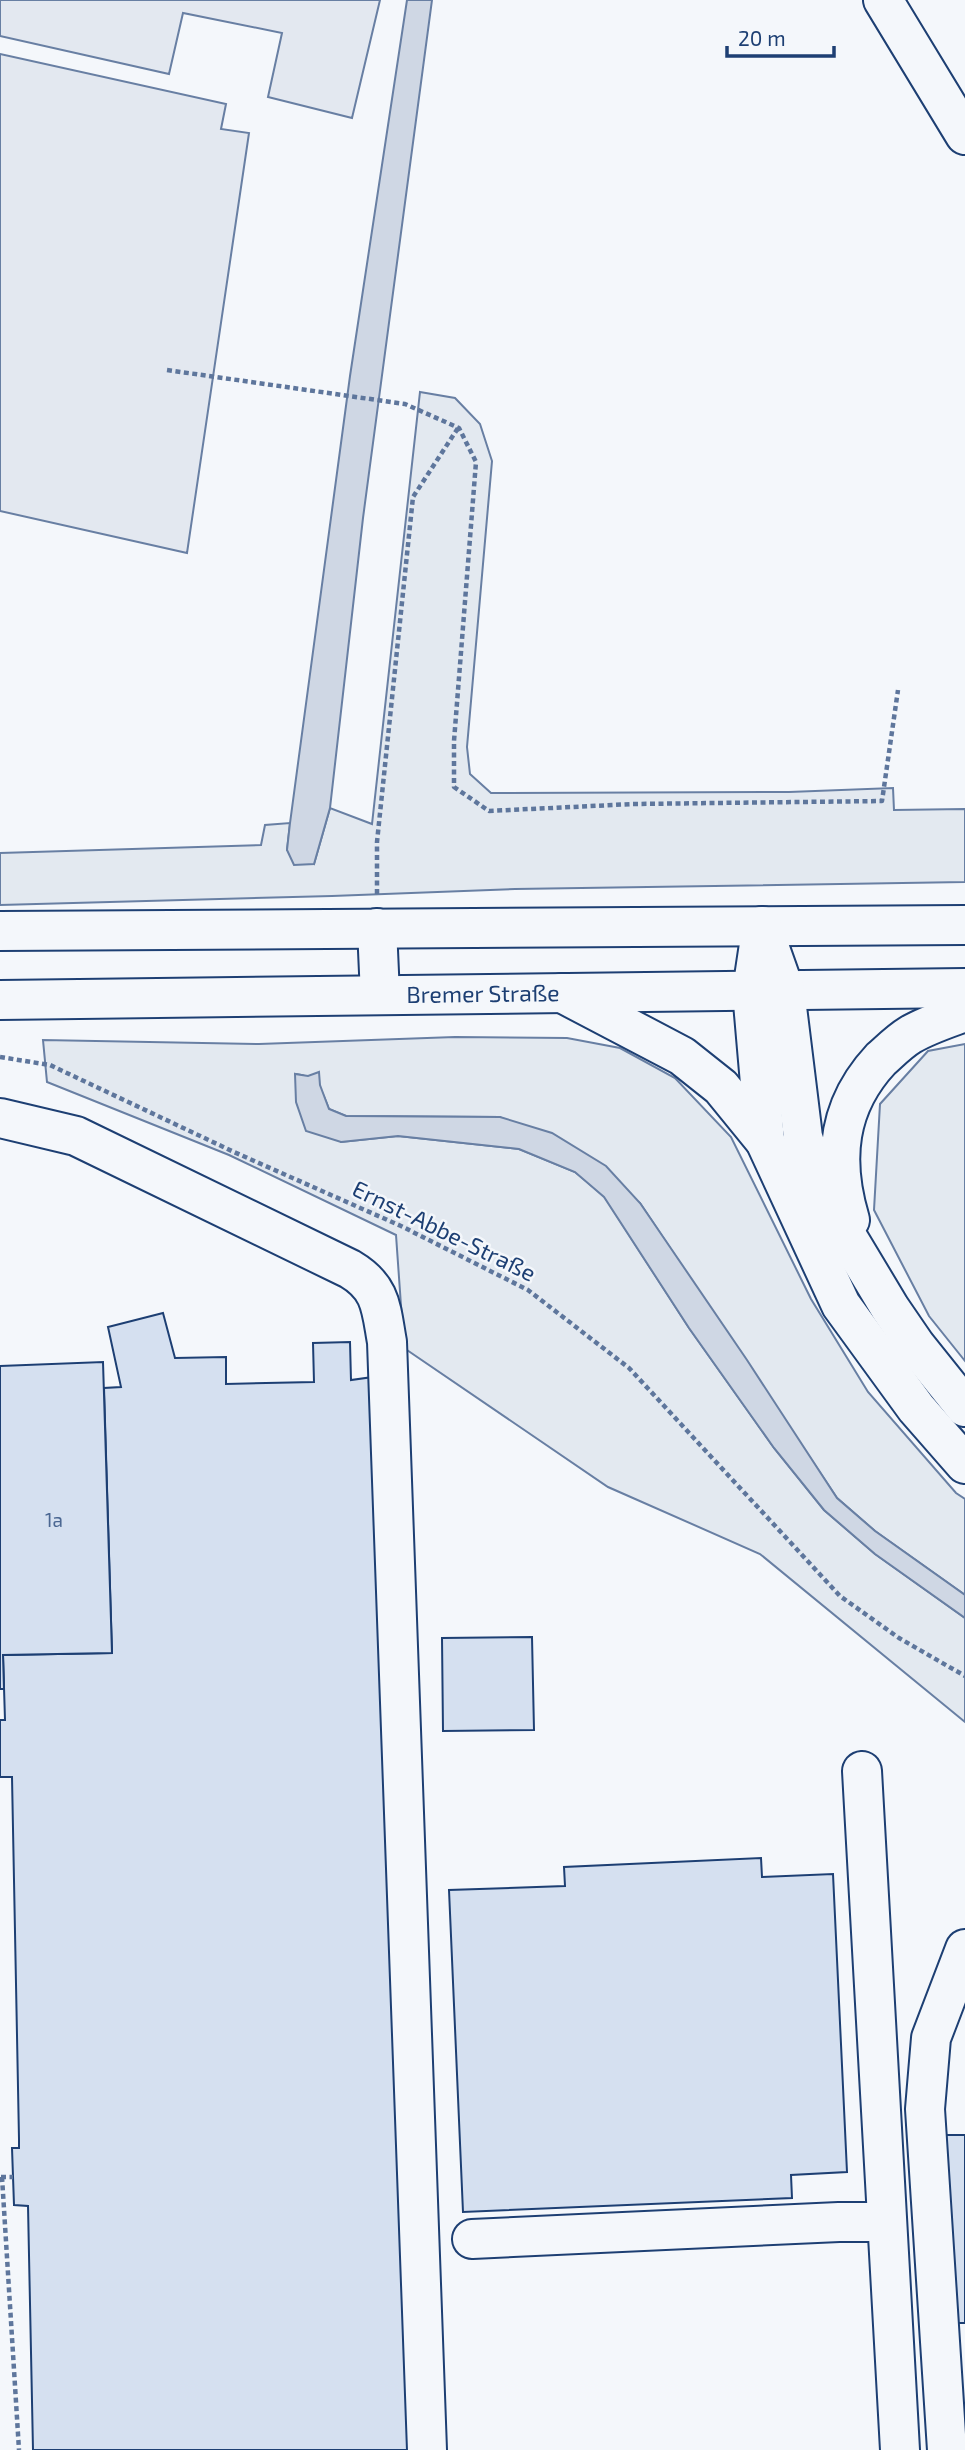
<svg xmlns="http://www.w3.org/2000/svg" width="965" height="2450" viewBox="0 0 965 2450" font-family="'Exo 2',sans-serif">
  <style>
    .green { fill: #e3e9f0; stroke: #687fa3; stroke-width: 2 }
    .parking { fill: #e3e8f0; stroke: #687fa3; stroke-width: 2 }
    .water { fill: #cfd7e4; stroke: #687fa3; stroke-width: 2 }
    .building { fill: #d5e0f0; stroke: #1d3f73; stroke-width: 2 }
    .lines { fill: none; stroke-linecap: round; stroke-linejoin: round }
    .minor-casing { stroke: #1d3f73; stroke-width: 42 }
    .major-casing { stroke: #1d3f73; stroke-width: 42 }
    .highway-casing { stroke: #1d3f73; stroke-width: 42 }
    .path { stroke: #5e769c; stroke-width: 4.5; stroke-dasharray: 5 3.5; stroke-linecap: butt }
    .minor { stroke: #f4f7fb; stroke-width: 38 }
    .major { stroke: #f4f7fb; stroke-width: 38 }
    .highway { stroke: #f4f7fb; stroke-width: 38 }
    .labels { text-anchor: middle; stroke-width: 5; stroke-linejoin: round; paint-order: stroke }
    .number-label { font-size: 19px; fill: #4b6792 }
    .street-label { font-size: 23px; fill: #1d3f73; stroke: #f4f7fb }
  </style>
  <rect width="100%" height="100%" fill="#f4f7fb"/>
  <g class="green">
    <polygon points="420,392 455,398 480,424 492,461 467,747 470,774 491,793 789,792 893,788 894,810 965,809 965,882 515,889 332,896 0,905 0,853 261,845 265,825 290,823 287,850 314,864 330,808 372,824"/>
    <path d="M455 1037 567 1038 620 1048 675 1078 731 1137 811 1299 868 1392 956 1493 965 1499V1595L875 1531 837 1498 640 1203 500 1117 346 1116 329 1109C321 1089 319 1077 296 1074L341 1142 398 1136 519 1149 575 1172 604 1196 689 1328 774 1448 824 1510 875 1554 965 1618V1722L760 1554 608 1487 404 1348 396 1235 229 1155 47 1082 43 1040 259 1044Z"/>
    <polygon points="965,1044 965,1361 929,1316 874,1210 880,1104 928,1051"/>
  </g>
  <g class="parking">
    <polygon points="0,0 380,0 352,118 268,97 282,33 183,13 169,74 0,36"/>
    <polygon points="0,54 226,104 221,129 249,133 187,553 0,511"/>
  </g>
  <g class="water">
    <polygon points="407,0 432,0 363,518 330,808 314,864 294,865 287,850 290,823 350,376"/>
    <polygon points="319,1072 320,1085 329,1109 346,1116 500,1117 552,1133 606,1166 640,1203 747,1360 837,1498 875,1531 965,1595 965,1618 875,1554 824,1510 774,1448 689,1328 604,1197 575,1172 519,1149 398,1136 341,1142 306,1131 296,1102 295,1074 308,1076"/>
  </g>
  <g class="building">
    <polygon points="163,1313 175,1358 226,1357 226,1384 314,1382 313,1343 350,1342 351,1380 373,1377 412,2450 33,2450 28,2206 14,2205 12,2148 19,2148 19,2139 12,1777 0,1777 0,1720 5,1720 3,1655 112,1653 104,1388 121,1387 108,1327"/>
    <polygon points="103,1362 112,1653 3,1655 4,1689 0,1689 0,1366"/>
    <polygon points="532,1637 534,1730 443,1731 442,1638"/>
    <polygon points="761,1858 762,1877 833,1874 847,2172 791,2175 792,2198 463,2212 449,1890 565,1886 564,1867"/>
    <polygon points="946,2135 965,2135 965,2323 954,2323"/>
  </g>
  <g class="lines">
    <defs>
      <g id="minor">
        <polyline points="377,928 380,995"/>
        <path d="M0 1118 76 1136 350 1269C382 1288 381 1309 387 1342L427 2450"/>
        <polyline points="862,1771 900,2450"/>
        <polyline points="472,2239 839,2222 887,2222"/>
        <polyline points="947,2450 925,2109 931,2038 965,1949"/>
      </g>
      <g id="major">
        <polyline points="0,931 965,925"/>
        <path id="s1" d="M0 1000 965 988"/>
      </g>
      <g id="highway">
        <polyline points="883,0 965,135"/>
        <polyline points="762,926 785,991 803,1137 818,1184 839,1223 890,1308 916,1346 965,1407"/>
        <polyline points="761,931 752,991 765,1141"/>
        <polyline points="562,993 682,1056 721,1087 765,1141 841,1305 916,1408 965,1464"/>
        <path d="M850 1220C832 1160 837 1106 881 1059 890 1051 900 1041 910 1035 927 1025 946 1019 965 1012"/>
      </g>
    </defs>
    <use href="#minor" class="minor-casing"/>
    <use href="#major" class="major-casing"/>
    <use href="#highway" class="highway-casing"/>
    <g class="path">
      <polyline points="167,370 405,404 459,428 476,462 454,741 454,787 489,811 633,804 882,801 898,690"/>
      <polyline points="377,894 377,842 413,497 458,428"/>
      <polyline points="0,1057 50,1065 234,1152 401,1226 528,1290 629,1368 840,1596 899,1638 965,1676"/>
      <polyline points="1,2177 13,2177"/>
      <polyline points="2,2177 19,2450"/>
    </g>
    <use href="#minor" class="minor"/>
    <use href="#major" class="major"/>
    <use href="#highway" class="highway"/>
  </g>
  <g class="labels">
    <g class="number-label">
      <text x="54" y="1527">1a</text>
    </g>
    <g class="street-label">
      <text dy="8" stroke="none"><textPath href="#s1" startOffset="483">Bremer Straße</textPath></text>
      <text transform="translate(444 1231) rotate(26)" y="8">Ernst-Abbe-Straße</text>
    </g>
  </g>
  <path d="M727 46v10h107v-10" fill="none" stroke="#1d3f73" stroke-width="3.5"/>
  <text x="738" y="46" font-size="21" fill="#1d3f73" stroke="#f4f7fb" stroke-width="5" paint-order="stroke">20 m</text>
</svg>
